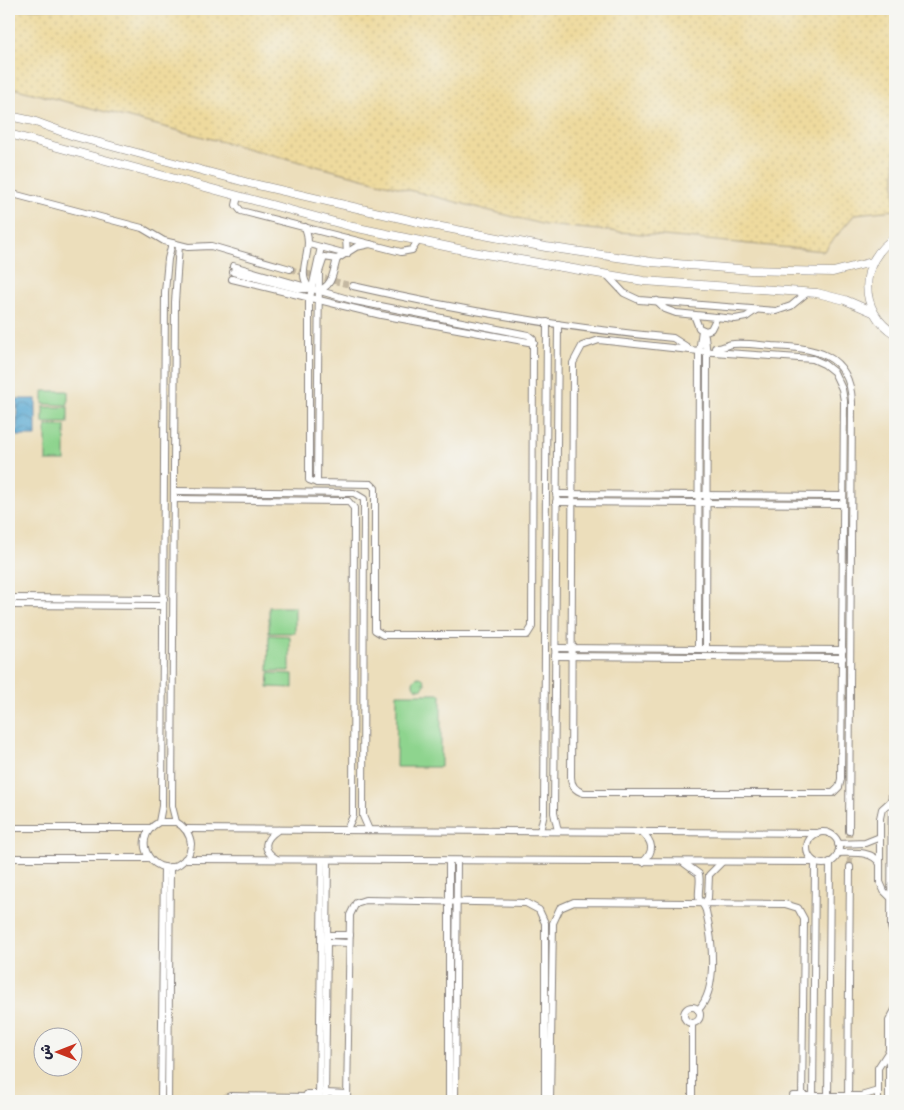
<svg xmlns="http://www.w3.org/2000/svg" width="904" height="1110" viewBox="0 0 904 1110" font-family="'Comic Neue','Playpen Sans Arabic',sans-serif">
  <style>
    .grass { fill: url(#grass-dots); stroke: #587b64 }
    .sand { fill: url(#sand-dots); stroke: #887e6c }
    .pitch { fill: #8ed48e; stroke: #587b64 }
    .water { fill: url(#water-waves); stroke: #3c6486 }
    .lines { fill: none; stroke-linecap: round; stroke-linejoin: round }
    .minor-tunnel { stroke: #c4b8a1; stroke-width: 6; stroke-dasharray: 6 3; stroke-linecap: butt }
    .minor-casing { stroke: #87807b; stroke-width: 8 }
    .major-casing { stroke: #87807b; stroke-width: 9 }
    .minor { stroke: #fff; stroke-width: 6 }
    .major { stroke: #fff; stroke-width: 8 }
  </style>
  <defs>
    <pattern id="grass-dots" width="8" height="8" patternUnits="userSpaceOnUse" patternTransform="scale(1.25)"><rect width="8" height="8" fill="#8ed48e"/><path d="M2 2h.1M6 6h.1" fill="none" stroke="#7ab67b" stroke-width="1.8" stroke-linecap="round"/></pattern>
    <pattern id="sand-dots" width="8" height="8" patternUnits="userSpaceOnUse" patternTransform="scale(1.25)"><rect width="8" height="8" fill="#eeda9e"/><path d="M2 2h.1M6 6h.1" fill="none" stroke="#ccbb89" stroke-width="1.8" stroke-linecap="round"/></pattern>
    <pattern id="water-waves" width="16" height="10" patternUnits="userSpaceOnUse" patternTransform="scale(1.25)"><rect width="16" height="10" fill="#57a7d1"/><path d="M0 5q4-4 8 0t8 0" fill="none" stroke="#4888ab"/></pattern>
  </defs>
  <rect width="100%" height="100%" fill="#f6f6f2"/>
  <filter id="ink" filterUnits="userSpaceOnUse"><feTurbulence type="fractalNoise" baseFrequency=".02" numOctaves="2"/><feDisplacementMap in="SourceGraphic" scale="10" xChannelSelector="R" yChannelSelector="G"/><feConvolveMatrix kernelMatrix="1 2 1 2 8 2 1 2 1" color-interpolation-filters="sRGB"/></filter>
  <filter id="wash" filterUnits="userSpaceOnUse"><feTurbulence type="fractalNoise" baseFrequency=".0096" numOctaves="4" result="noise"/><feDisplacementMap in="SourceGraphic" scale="20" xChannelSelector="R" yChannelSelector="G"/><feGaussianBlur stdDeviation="1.12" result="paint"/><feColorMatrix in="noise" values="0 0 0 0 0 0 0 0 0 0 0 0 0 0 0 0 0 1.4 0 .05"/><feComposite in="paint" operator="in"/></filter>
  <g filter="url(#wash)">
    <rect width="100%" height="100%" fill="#ecdebb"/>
    <circle class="grass" cx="419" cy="683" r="6"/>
    <polygon class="sand" points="9,9 895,9 895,210 855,214 824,251 545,225 9,87"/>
    <g class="pitch">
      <polygon points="43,391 68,391 68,405 43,404"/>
      <rect x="43" y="407" width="25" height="16"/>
      <rect x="46" y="426" width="19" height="35"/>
      <rect x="269" y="607" width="26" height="26"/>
      <polygon points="269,635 290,636 290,671 268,671"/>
      <polygon points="269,673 293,674 293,688 268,687"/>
      <polygon points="397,694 441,694 441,767 396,767"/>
    </g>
    <rect class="water" x="17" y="399" width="19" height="37"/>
  </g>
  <g filter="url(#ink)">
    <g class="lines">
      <g class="minor-tunnel">
        <polyline points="290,269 353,286"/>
        <polyline points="849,831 850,867"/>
      </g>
      <defs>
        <g id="minor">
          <polyline points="9,193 142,228 164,241 188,247 211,246 290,269"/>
          <polyline points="238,196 236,205 241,211 401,252 412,250 418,241"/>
          <path d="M305 227C315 251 295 272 309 287"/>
          <polyline points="309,244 347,254 346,238"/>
          <polyline points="233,266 355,301 528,335 533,339 532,627 527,635 383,635 375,630 375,488 371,484 317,483 309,480 309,302 321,247"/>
          <polyline points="233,272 299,289 307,289"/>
          <polyline points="608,276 624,293 639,300 776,311 791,306 808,292"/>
          <polyline points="232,279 381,315 534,343"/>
          <path d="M353 286C458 310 566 328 673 338L687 347"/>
          <path d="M318 290C333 287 333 271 337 259"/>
          <polyline points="657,301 665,309 676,313 735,319 746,317 756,310"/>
          <polyline points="694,315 699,328 706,331 711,329 717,317"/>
          <polyline points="558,324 554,813 558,831"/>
          <polyline points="705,336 707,357 706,649"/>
          <path d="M599 340 699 351 813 359 824 364 834 372 842 389 844 401 841 779 839 787 833 793H584C576 791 571 786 571 777L573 363 582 346Z"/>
          <path d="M715 348C722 349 727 344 733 344 746 343 759 345 772 346 813 348 850 352 852 402L849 831"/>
          <polyline points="317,483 319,272 324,257 337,259 356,247 370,244"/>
          <polyline points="174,491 354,493 364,499 363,816 369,830"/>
          <polyline points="556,494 843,496"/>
          <polyline points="174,499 343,501 348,501 354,508 353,816 347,829"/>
          <polyline points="556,502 843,504"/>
          <polyline points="9,598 164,599"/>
          <polyline points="9,605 163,606"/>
          <polyline points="555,648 843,650"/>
          <polyline points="698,649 699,353 702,330"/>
          <polyline points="555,656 843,658"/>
          <polyline points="895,760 892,770 891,927 895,940"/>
          <path d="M159 822H176C185 827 190 834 191 844 191 850 188 857 183 861 159 884 125 841 159 822L162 806 165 292 168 259 172 243"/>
          <polyline points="176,822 172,806 175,302 179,245"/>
          <polyline points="9,828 150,828"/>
          <polyline points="185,829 818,833"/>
          <polyline points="540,831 544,814 547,322"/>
          <path d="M641 831C653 842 655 851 643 862"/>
          <circle cx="823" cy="848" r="16"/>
          <polyline points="838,844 865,843 880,837"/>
          <path d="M838 853C851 853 873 850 880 864"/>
          <polyline points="9,858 149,858"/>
          <polyline points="185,859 814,862"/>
          <path d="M277 859C261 850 264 839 278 830"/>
          <path d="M684 863 699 874C701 882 698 890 699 898 701 903 705 906 706 911 712 938 719 989 698 1010"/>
          <polyline points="891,898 884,891 880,882 880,818 882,809 892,800"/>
          <polyline points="704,903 708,898 709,875 721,863"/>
          <polyline points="328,935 350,935"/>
          <polyline points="328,942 349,943"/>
          <circle cx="692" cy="1015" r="8"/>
          <polyline points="325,1093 347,1094"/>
          <polyline points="793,1096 861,1096 878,1091"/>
          <polyline points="306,1097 307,1094 319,1094"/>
          <polyline points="161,1101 164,867"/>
          <polyline points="168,1101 170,867"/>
          <polyline points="220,1101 230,1096 306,1097 306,1101"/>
          <polyline points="319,1101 322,860"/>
          <polyline points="325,1101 328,860"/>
          <polyline points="347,1101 350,915 356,903 365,900 526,903 539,910 545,923 545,1101"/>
          <polyline points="449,1101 449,861"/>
          <polyline points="455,1101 457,861"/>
          <polyline points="550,1101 553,923 560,908 574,902 785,904 798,908 804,919 802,1101"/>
          <polyline points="692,1101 692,1023"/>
          <polyline points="813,1101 815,863"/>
          <polyline points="828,1101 830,862"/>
          <polyline points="848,1101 850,867"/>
          <polyline points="878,1101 878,1068 889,1051"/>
          <polyline points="889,1101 889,1021 895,1010"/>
        </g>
        <g id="major">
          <polyline points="9,116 33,121 74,136 249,183 431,225 546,247 652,262 750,270 833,272 872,262"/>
          <polyline points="9,134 353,227 473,252 644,281 817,293 845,300 873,312"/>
          <path d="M895 238C858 260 858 312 895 334"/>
        </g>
      </defs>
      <use href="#minor" class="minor-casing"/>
      <use href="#major" class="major-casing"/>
      <use href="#minor" class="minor"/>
      <use href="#major" class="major"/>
    </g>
  </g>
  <rect width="904" height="1110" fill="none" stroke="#f6f6f2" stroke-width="30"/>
  <g transform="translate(58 1052) rotate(270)"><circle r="24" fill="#f6f6f2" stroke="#a1a1a9"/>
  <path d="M0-4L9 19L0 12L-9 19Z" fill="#c8321e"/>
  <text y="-8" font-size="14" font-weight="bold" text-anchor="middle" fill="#22223b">ش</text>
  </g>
</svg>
